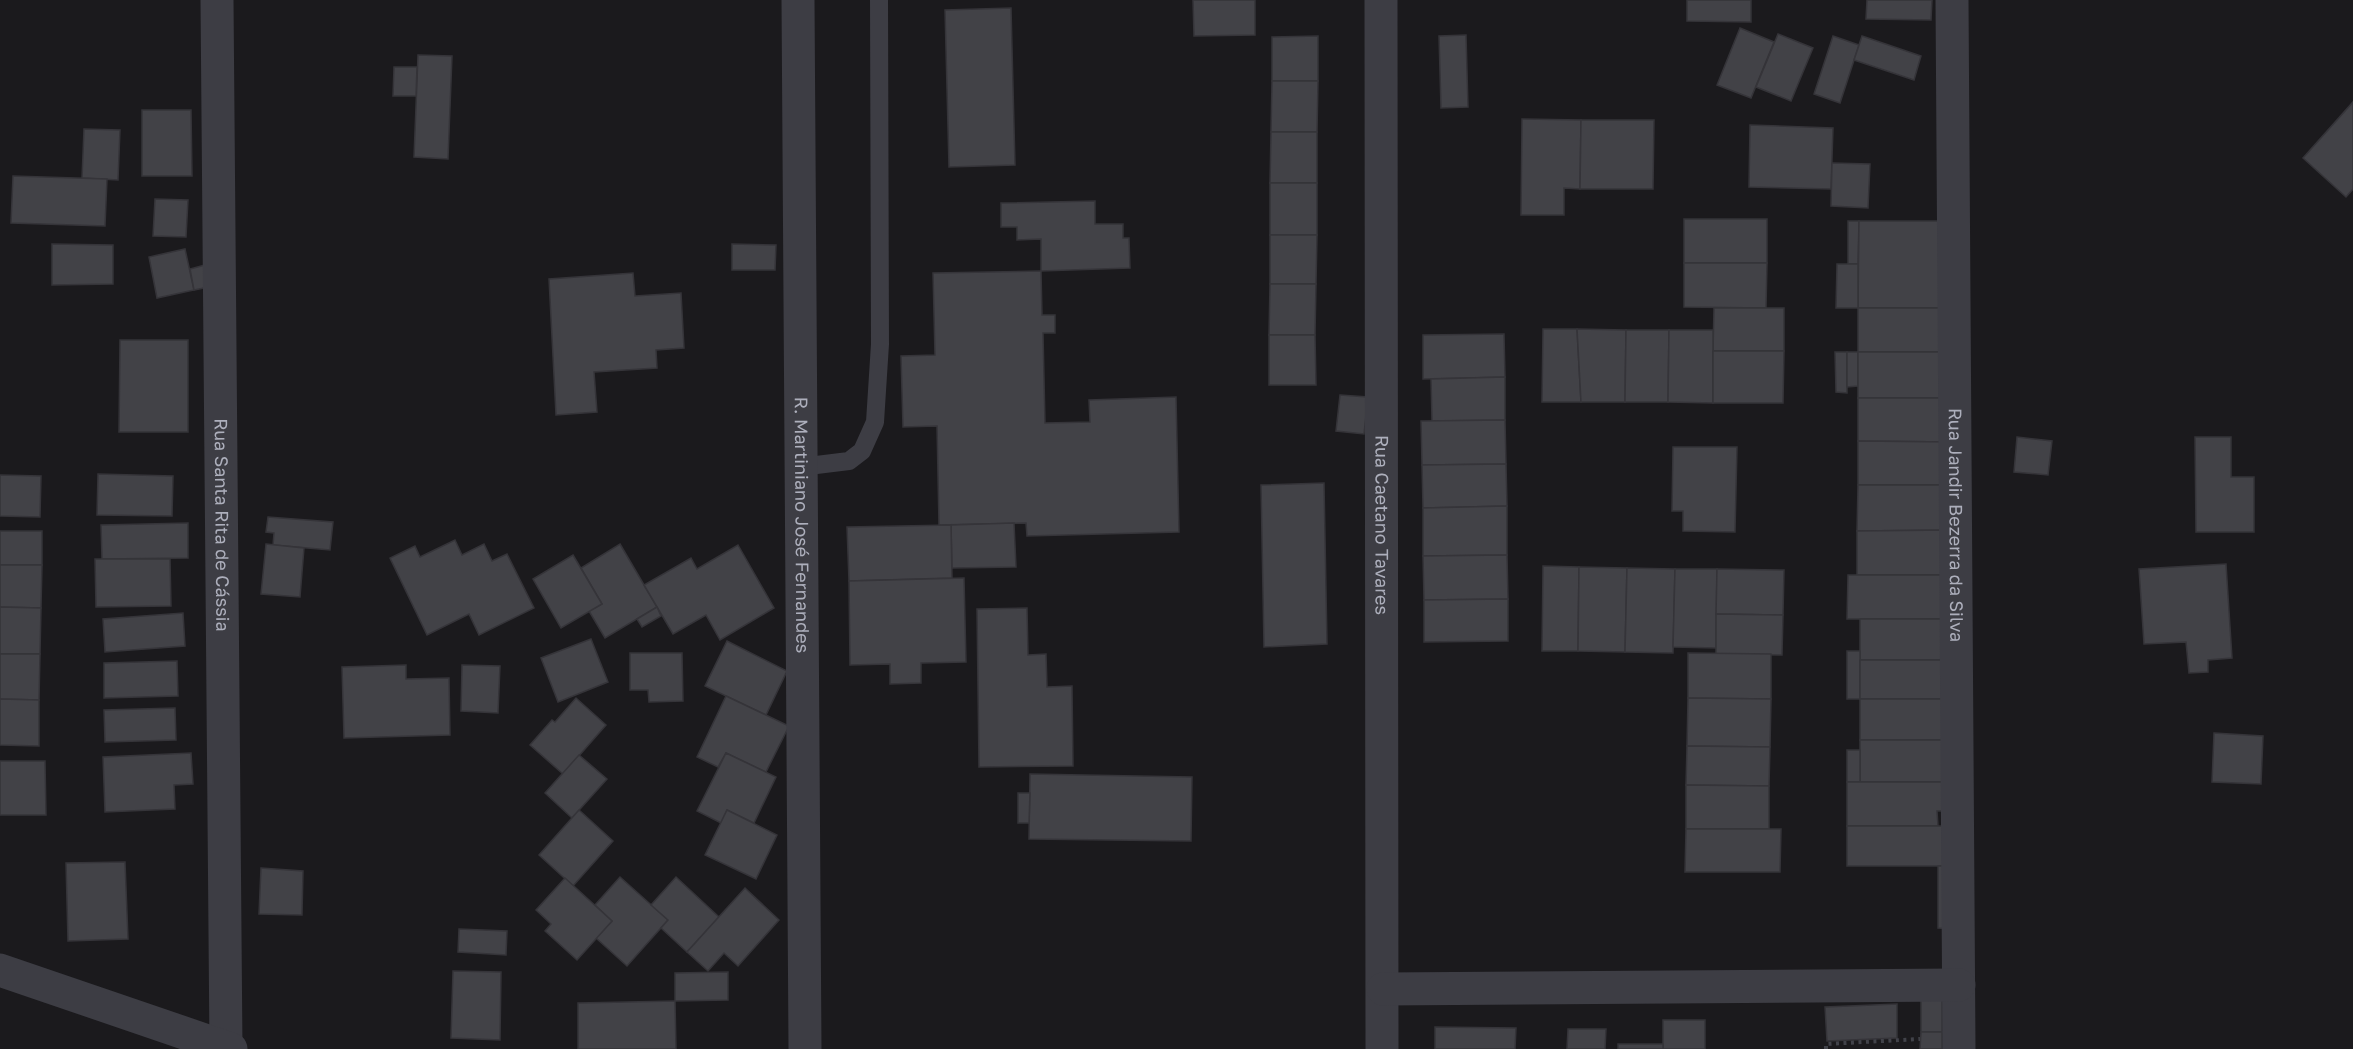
<svg xmlns="http://www.w3.org/2000/svg" width="2353" height="1049" viewBox="0 0 2353 1049" font-family="'Golos Text',sans-serif">
  <style>
    .building { fill: #424247; stroke: #353439; stroke-width: 1.5 }
    .lines { fill: none; stroke-linecap: round; stroke-linejoin: round }
    .path { stroke: #414249; stroke-width: 4; stroke-dasharray: 3 4.5; stroke-linecap: butt }
    .service { stroke: #3d3d44; stroke-width: 18 }
    .minor { stroke: #3d3d44; stroke-width: 33 }
    .tertiary { stroke: #3d3d44; stroke-width: 33 }
    .labels { text-anchor: middle; stroke-width: 4.5; stroke-linejoin: round; paint-order: stroke }
    .street-label { font-size: 18px; fill: #adafbc; stroke: #161518 }
  </style>
  <rect width="100%" height="100%" fill="#1b1a1d"/>
  <g class="building">
    <polygon points="1193,0 1255,0 1255,35 1194,36"/>
    <polygon points="1687,0 1751,0 1751,22 1687,21"/>
    <polygon points="1867,0 1932,0 1931,20 1866,19"/>
    <polygon points="1011,8 1015,165 949,167 945,10"/>
    <polygon points="1740,28 1774,42 1751,98 1717,85"/>
    <polygon points="1778,34 1813,48 1791,101 1756,87"/>
    <polygon points="1466,35 1468,107 1441,108 1439,36"/>
    <polygon points="1318,36 1318,81 1272,81 1272,37"/>
    <polygon points="1833,36 1859,45 1840,103 1814,94"/>
    <polygon points="1862,36 1921,56 1914,80 1854,60"/>
    <polygon points="418,55 452,56 448,159 414,157"/>
    <polygon points="394,67 417,67 416,96 393,96"/>
    <polygon points="1272,81 1318,81 1317,132 1271,132"/>
    <polygon points="2353,102 2353,189 2346,197 2303,158"/>
    <polygon points="142,110 191,110 192,176 142,176"/>
    <polygon points="1522,119 1581,120 1580,189 1564,188 1564,215 1521,215"/>
    <polygon points="1581,120 1654,120 1653,189 1580,189"/>
    <polygon points="1750,125 1833,128 1831,189 1749,187"/>
    <polygon points="84,129 120,130 118,180 82,178"/>
    <polygon points="1271,132 1317,132 1317,183 1270,183"/>
    <polygon points="1832,163 1870,164 1868,208 1831,206"/>
    <polygon points="13,176 107,179 105,226 11,223"/>
    <rect x="1270" y="183" width="47" height="52"/>
    <polygon points="155,199 188,200 186,237 153,236"/>
    <polygon points="1095,201 1095,224 1123,224 1123,238 1129,238 1130,268 1041,271 1041,239 1017,240 1017,227 1001,227 1001,203"/>
    <rect x="1684" y="219" width="83" height="44"/>
    <polygon points="1848,221 1859,221 1858,264 1848,264"/>
    <polygon points="1859,221 1952,221 1952,308 1858,308"/>
    <polygon points="1270,235 1317,235 1316,284 1270,284"/>
    <polygon points="52,244 113,245 113,284 52,285"/>
    <polygon points="732,244 776,245 775,270 732,270"/>
    <polygon points="185,249 194,290 157,298 149,257"/>
    <polygon points="1684,263 1767,263 1766,308 1684,307"/>
    <polygon points="1837,264 1858,264 1858,308 1836,308"/>
    <polygon points="205,265 209,287 194,290 190,269"/>
    <polygon points="1041,271 1042,315 1055,315 1055,333 1043,333 1045,423 1090,422 1089,400 1176,397 1179,532 1027,536 1026,523 939,525 937,426 903,427 901,356 935,355 933,273"/>
    <polygon points="633,273 635,296 681,293 684,348 656,350 657,368 594,372 597,412 556,415 549,279"/>
    <polygon points="1270,284 1316,284 1315,335 1269,335"/>
    <polygon points="1714,308 1784,308 1784,351 1713,351"/>
    <polygon points="1858,308 1952,308 1951,352 1858,352"/>
    <polygon points="1543,329 1577,329 1581,402 1542,402"/>
    <polygon points="1577,329 1626,330 1625,402 1581,402"/>
    <polygon points="1626,330 1669,330 1668,402 1625,402"/>
    <polygon points="1669,330 1713,330 1713,403 1668,402"/>
    <polygon points="1504,334 1505,377 1423,379 1423,335"/>
    <polygon points="1269,335 1315,335 1316,385 1269,385"/>
    <polygon points="120,340 188,340 188,432 119,432"/>
    <polygon points="1713,351 1784,351 1783,403 1713,403"/>
    <polygon points="1835,352 1847,352 1847,393 1836,392"/>
    <polygon points="1847,352 1858,352 1858,386 1847,387"/>
    <rect x="1858" y="352" width="93" height="46"/>
    <polygon points="1505,377 1505,420 1432,421 1431,379"/>
    <polygon points="1340,395 1368,397 1364,434 1336,431"/>
    <polygon points="1858,398 1951,398 1951,442 1858,441"/>
    <polygon points="1505,420 1506,464 1422,465 1421,421"/>
    <polygon points="2017,437 2052,441 2048,475 2014,472"/>
    <polygon points="2195,437 2231,437 2231,477 2254,477 2254,532 2196,532"/>
    <polygon points="1858,441 1951,442 1951,485 1858,485"/>
    <polygon points="1673,447 1737,447 1735,532 1683,531 1683,511 1672,511"/>
    <polygon points="1506,464 1507,506 1423,508 1422,465"/>
    <polygon points="98,474 173,476 172,516 97,515"/>
    <polygon points="0,475 41,476 40,517 0,516"/>
    <polygon points="1324,483 1327,644 1264,647 1261,485"/>
    <polygon points="1858,485 1951,485 1950,530 1857,531"/>
    <polygon points="1507,506 1507,555 1423,556 1423,508"/>
    <polygon points="268,517 333,522 330,550 273,545 274,533 266,532"/>
    <polygon points="188,523 188,558 102,559 101,525"/>
    <polygon points="1014,523 1016,567 952,568 951,525"/>
    <polygon points="951,525 952,578 849,581 847,527"/>
    <polygon points="1950,530 1950,575 1857,575 1857,531"/>
    <rect x="0" y="531" width="42" height="34"/>
    <polygon points="455,540 462,555 484,544 492,561 507,554 534,608 479,635 469,614 427,635 390,558 415,546 420,557"/>
    <polygon points="266,544 304,548 300,597 261,594"/>
    <polygon points="620,544 657,607 605,638 589,611 602,604 581,568"/>
    <polygon points="738,545 774,608 720,640 706,615 673,634 644,585 691,558 697,569"/>
    <polygon points="573,555 602,604 561,628 533,579"/>
    <polygon points="1507,555 1508,599 1424,600 1423,556"/>
    <polygon points="95,559 170,559 171,606 96,607"/>
    <polygon points="2226,564 2232,658 2208,660 2208,672 2189,673 2186,642 2144,644 2139,569"/>
    <polygon points="0,565 42,565 41,608 0,607"/>
    <polygon points="1543,566 1579,567 1578,651 1542,651"/>
    <polygon points="1579,567 1627,568 1625,652 1578,651"/>
    <polygon points="1627,568 1675,569 1673,653 1625,652"/>
    <polygon points="1675,569 1717,569 1716,648 1673,647"/>
    <polygon points="1717,569 1784,570 1783,615 1716,614"/>
    <polygon points="1848,575 1950,575 1950,619 1847,619"/>
    <polygon points="964,578 966,662 921,663 921,683 890,684 890,664 850,665 849,581"/>
    <polygon points="1508,599 1508,641 1424,642 1424,600"/>
    <polygon points="0,607 41,608 40,654 0,654"/>
    <polygon points="657,607 661,616 642,627 637,619"/>
    <polygon points="1027,608 1028,655 1046,654 1047,687 1072,686 1073,766 979,767 977,609"/>
    <polygon points="183,613 185,646 105,652 103,619"/>
    <polygon points="1716,614 1783,615 1782,655 1716,654"/>
    <rect x="1860" y="619" width="90" height="41"/>
    <polygon points="591,639 608,682 558,702 541,658"/>
    <polygon points="727,641 787,671 766,715 705,686"/>
    <rect x="1847" y="651" width="13" height="48"/>
    <polygon points="630,653 682,653 683,701 649,702 648,690 630,690"/>
    <polygon points="1688,653 1771,654 1771,699 1688,698"/>
    <polygon points="0,654 40,654 39,700 0,699"/>
    <rect x="1860" y="660" width="90" height="39"/>
    <polygon points="177,661 178,696 104,698 104,663"/>
    <polygon points="406,665 406,679 449,678 450,735 344,738 342,667"/>
    <polygon points="462,665 500,666 498,713 461,711"/>
    <polygon points="726,696 789,726 766,772 726,753 718,767 697,757"/>
    <polygon points="576,698 606,725 563,774 530,745 552,720 555,722"/>
    <polygon points="1688,698 1771,699 1770,747 1687,746"/>
    <polygon points="0,699 39,700 39,746 0,745"/>
    <rect x="1860" y="699" width="90" height="41"/>
    <polygon points="175,708 176,740 105,742 104,710"/>
    <polygon points="2214,733 2263,736 2261,784 2212,782"/>
    <rect x="1860" y="740" width="90" height="42"/>
    <polygon points="1687,746 1770,747 1769,786 1686,785"/>
    <rect x="1847" y="750" width="13" height="32"/>
    <polygon points="191,753 193,784 174,785 175,809 105,812 103,757"/>
    <polygon points="726,753 776,777 754,823 727,810 721,823 697,811"/>
    <polygon points="579,755 607,779 572,818 545,793"/>
    <polygon points="0,761 45,761 46,815 0,815"/>
    <polygon points="1030,774 1192,777 1191,841 1029,839"/>
    <polygon points="1847,782 1950,782 1949,811 1937,811 1938,826 1847,826"/>
    <polygon points="1686,785 1769,786 1769,829 1686,829"/>
    <polygon points="1018,793 1030,793 1029,823 1018,823"/>
    <polygon points="579,810 613,841 573,886 539,855"/>
    <polygon points="727,810 777,835 756,879 705,855"/>
    <rect x="1847" y="826" width="104" height="40"/>
    <polygon points="1686,829 1781,829 1780,872 1685,872"/>
    <polygon points="125,862 128,939 68,941 66,863"/>
    <polygon points="1938,866 1951,866 1951,929 1938,928"/>
    <polygon points="261,868 303,871 302,915 259,914"/>
    <polygon points="620,877 668,920 627,966 596,938 612,921 595,905"/>
    <polygon points="676,877 719,917 687,952 661,928 668,920 651,905"/>
    <polygon points="565,878 612,921 577,960 545,931 551,924 536,910"/>
    <polygon points="745,888 779,920 738,966 724,953 708,971 687,952"/>
    <polygon points="459,929 507,931 506,955 458,952"/>
    <polygon points="453,971 501,972 500,1040 451,1038"/>
    <polygon points="728,972 728,1000 675,1001 675,973"/>
    <rect x="1921" y="998" width="21" height="34"/>
    <polygon points="675,1001 676,1049 578,1049 578,1003"/>
    <polygon points="1897,1004 1897,1038 1827,1041 1825,1007"/>
    <rect x="1663" y="1020" width="42" height="29"/>
    <polygon points="1435,1027 1516,1028 1515,1049 1435,1049"/>
    <polygon points="1568,1029 1606,1029 1605,1049 1567,1049"/>
    <polygon points="1921,1032 1942,1032 1942,1049 1920,1049"/>
    <rect x="1618" y="1044" width="45" height="5"/>
  </g>
  <g class="lines">
    <polyline class="path" points="1826,1049 1826,1044 1920,1039"/>
    <polyline class="service" points="800,467 849,461 862,451 875,422 880,344 879,0"/>
    <g class="minor">
      <path id="s1" d="M217 0 226 1049"/>
      <path id="s2" d="M798 0 805 1049"/>
      <path id="s3" d="M1381 0 1382 1049"/>
      <path id="s4" d="M1952 0 1959 1049"/>
      <polyline points="1383,989 1959,985"/>
    </g>
    <polyline class="tertiary" points="0,970 231,1049"/>
  </g>
  <g class="labels">
    <g class="street-label">
      <text dy="6" stroke="none"><textPath href="#s1" startOffset="525">Rua Santa Rita de Cássia</textPath></text>
      <text dy="6" stroke="none"><textPath href="#s2" startOffset="525">R. Martiniano José Fernandes</textPath></text>
      <text dy="6" stroke="none"><textPath href="#s3" startOffset="525">Rua Caetano Tavares</textPath></text>
      <text dy="6" stroke="none"><textPath href="#s4" startOffset="525">Rua Jandir Bezerra da Silva</textPath></text>
    </g>
  </g>
</svg>
